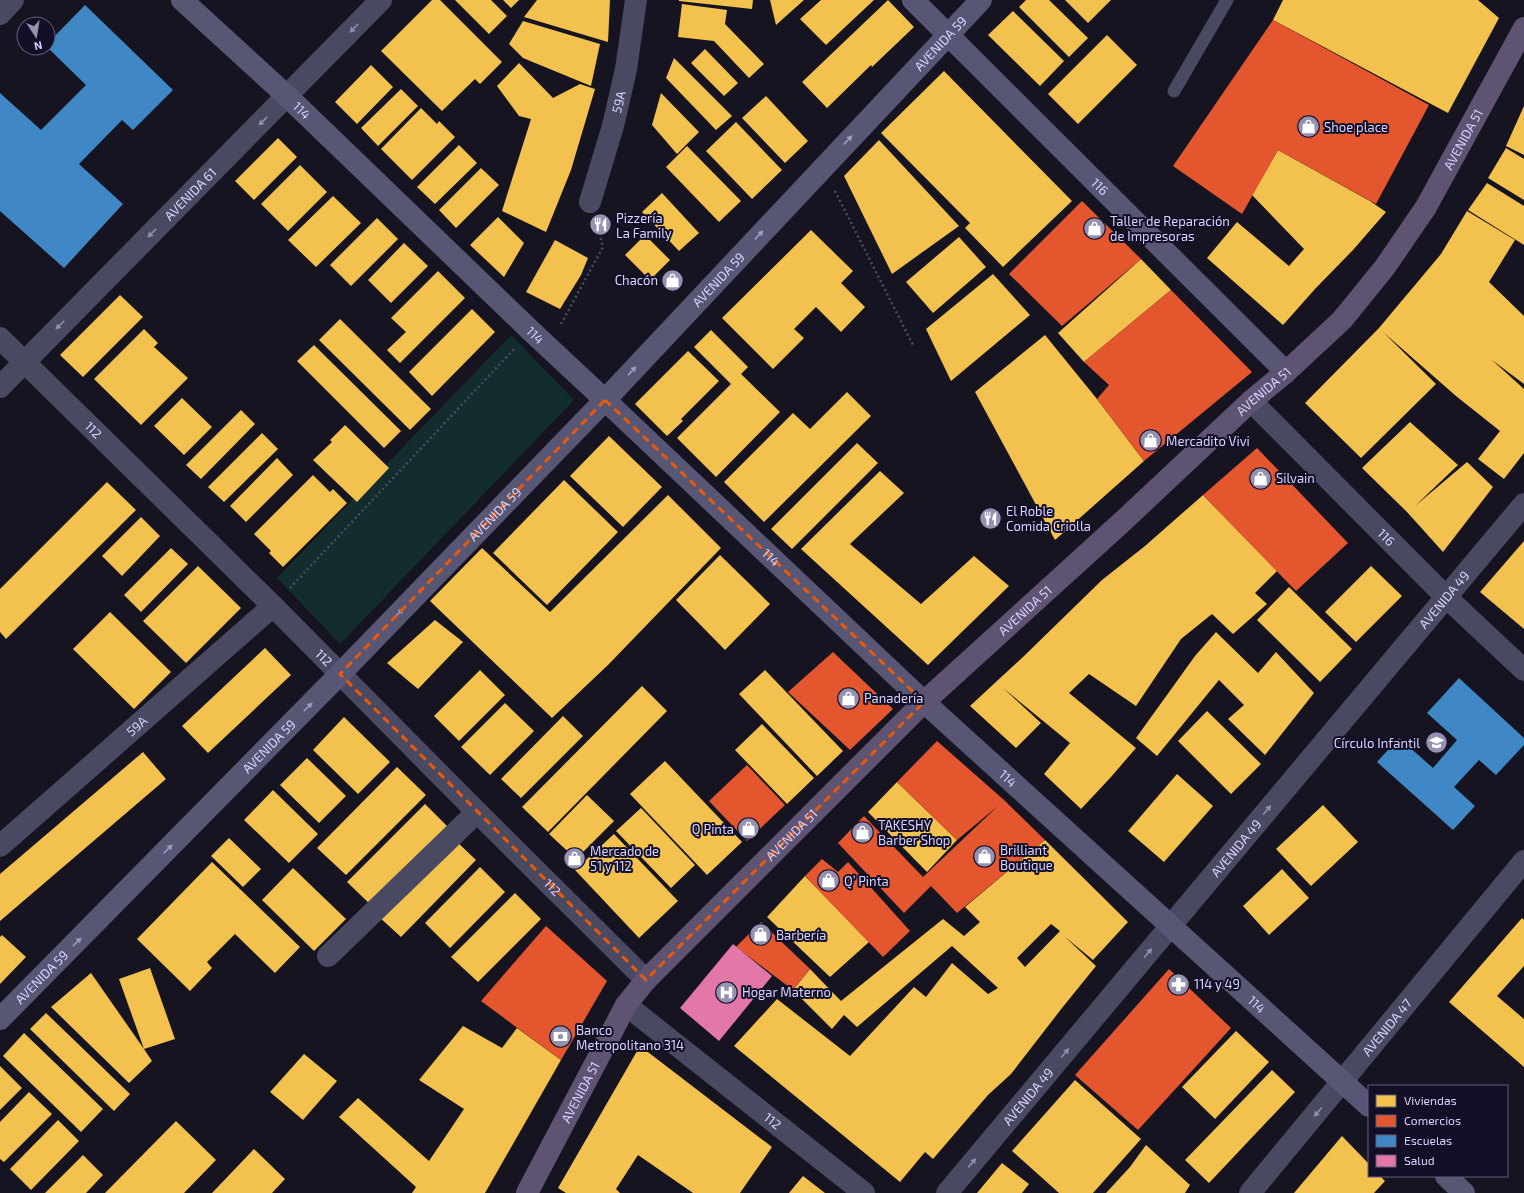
<svg xmlns="http://www.w3.org/2000/svg" width="1524" height="1193" viewBox="0 0 1524 1193" font-family="'Exo 2',sans-serif">
  <style>
    .green { fill: #132c2d }
    .homes { fill: #f2c14e; fill-rule: evenodd }
    .shops { fill: #e4572e }
    .schools { fill: #3f88c5 }
    .health { fill: #e377a8 }
    .lines { fill: none; stroke-linecap: round; stroke-linejoin: round }
    .path { stroke: #44505f; stroke-width: 2.5; stroke-dasharray: 2 3; stroke-linecap: butt }
    .lane { stroke: #4a4962; stroke-width: 13 }
    .street { stroke: #4a4962; stroke-width: 22 }
    .secondary { stroke: #575674; stroke-width: 22 }
    .primary { stroke: #5e5373; stroke-width: 22 }
    .oneway { fill: #928eb0 }
    .oneway2 { fill: #9e9bc0 }
    .marked { fill: none; stroke: #e8590c; stroke-width: 3; stroke-dasharray: 8 5; stroke-linejoin: round }
    .labels { text-anchor: middle; stroke-width: 4; stroke-linejoin: round; paint-order: stroke }
    .street-label { font-size: 13px; fill: #d9d4ff; stroke: #130f26 }
    .poi-label { font-size: 13px; fill: #d9d4ff; stroke: #130f26; text-anchor: start }
  </style>
  <rect width="100%" height="100%" fill="#161421"/>
  <polygon class="green" points="511,335 574,400 340,644 277,578"/>
  <g class="homes">
    <polygon points="432,0 440,0 502,62 480,84 475,79 442,111 381,51"/>
    <polygon points="455,0 491,0 507,16 489,34"/>
    <polygon points="503,0 519,0 511,8"/>
    <polygon points="537,0 610,0 608,42 524,17"/>
    <polygon points="679,0 753,0 752,9 679,1"/>
    <polygon points="770,0 804,0 776,25"/>
    <polygon points="821,0 874,0 826,45 800,19"/>
    <polygon points="888,0 914,27 872,67 871,65 827,108 802,82"/>
    <polygon points="1026,0 1049,0 1088,38 1069,57 1019,7"/>
    <polygon points="1065,0 1111,0 1088,23"/>
    <polygon points="1283,0 1478,0 1499,18 1448,113 1273,20"/>
    <polygon points="682,4 727,10 725,24 764,64 749,78 714,41 678,37"/>
    <polygon points="1013,11 1064,61 1040,86 988,35"/>
    <polygon points="523,21 600,44 591,86 523,58 509,44"/>
    <polygon points="1107,35 1137,65 1078,124 1048,94"/>
    <polygon points="705,49 738,83 724,96 691,63"/>
    <polygon points="674,58 732,116 716,130 666,78"/>
    <polygon points="519,63 553,98 580,84 595,89 571,170 546,232 502,211 531,119 519,116 497,86"/>
    <polygon points="371,65 393,87 357,124 335,102"/>
    <polygon points="944,71 1072,201 1003,267 965,228 970,223 881,133"/>
    <polygon points="401,89 418,106 378,146 361,128"/>
    <polygon points="661,93 699,132 677,154 652,125"/>
    <polygon points="766,96 808,141 785,163 742,118"/>
    <polygon points="1524,106 1524,155 1506,146"/>
    <polygon points="421,108 437,124 439,121 455,137 412,180 381,149"/>
    <polygon points="736,122 782,170 752,199 706,151"/>
    <polygon points="278,138 297,157 254,200 235,181"/>
    <polygon points="879,140 959,226 892,274 844,176"/>
    <polygon points="459,145 477,163 435,204 417,187"/>
    <polygon points="687,146 741,201 719,222 666,167"/>
    <polygon points="1506,148 1524,159 1524,200 1488,178"/>
    <polygon points="1278,150 1370,201 1386,212 1353,250 1315,289 1283,325 1207,258 1237,222 1289,266 1304,249 1252,195"/>
    <polygon points="300,165 327,192 288,231 261,204"/>
    <polygon points="481,168 499,185 456,228 439,210"/>
    <polygon points="1487,183 1524,206 1524,245 1468,210"/>
    <polygon points="662,193 699,233 679,251 642,212"/>
    <polygon points="333,196 361,223 316,267 288,240"/>
    <polygon points="1467,211 1515,240 1489,282 1524,316 1524,384 1492,360 1524,389 1524,453 1504,479 1478,459 1500,431 1456,396 1383,332 1436,384 1361,458 1305,403 1379,328 1441,254"/>
    <polygon points="498,217 524,243 504,277 470,245"/>
    <polygon points="377,218 398,239 351,286 330,265"/>
    <polygon points="811,230 853,271 841,283 865,307 841,332 816,307 794,329 804,338 773,369 722,318"/>
    <polygon points="645,235 670,260 650,280 625,255"/>
    <polygon points="959,237 986,267 933,313 906,282"/>
    <polygon points="555,240 588,258 581,275 560,309 526,292"/>
    <polygon points="404,243 428,266 391,303 368,280"/>
    <polygon points="1141,259 1171,290 1084,362 1058,333"/>
    <polygon points="438,271 465,298 400,363 387,350 406,332 391,318"/>
    <polygon points="993,274 1030,315 951,381 926,329"/>
    <polygon points="120,295 143,317 83,377 60,355"/>
    <polygon points="472,309 495,332 432,396 409,372"/>
    <polygon points="340,319 431,409 410,430 319,340"/>
    <polygon points="144,329 158,343 154,347 188,378 141,425 94,379"/>
    <polygon points="711,330 748,367 741,374 780,412 716,477 677,438 731,384 694,347"/>
    <polygon points="1045,335 1097,399 1144,461 1055,540 975,392"/>
    <polygon points="314,345 401,431 384,448 297,361"/>
    <polygon points="688,351 719,381 681,419 683,421 667,436 635,404"/>
    <polygon points="847,392 871,416 764,522 724,482 793,413 810,429"/>
    <polygon points="182,398 212,427 184,455 154,426"/>
    <polygon points="241,410 255,424 201,479 186,465"/>
    <polygon points="1410,422 1458,465 1415,506 1467,462 1493,487 1443,552 1407,512 1362,468"/>
    <polygon points="345,425 389,468 357,502 313,460 332,442 330,440"/>
    <polygon points="262,433 278,449 224,502 208,487"/>
    <polygon points="609,436 662,487 623,527 570,476"/>
    <polygon points="857,443 878,463 792,549 771,529"/>
    <polygon points="277,458 293,475 246,522 230,506"/>
    <polygon points="880,471 904,493 850,544 921,604 974,556 1009,586 928,665 801,549"/>
    <polygon points="313,475 330,492 333,489 347,503 283,567 269,553 271,551 254,534"/>
    <polygon points="564,480 618,532 547,605 493,553"/>
    <polygon points="107,482 136,510 6,639 0,632 0,589"/>
    <polygon points="668,495 721,548 608,665 552,718 430,601 482,548 550,612"/>
    <polygon points="1203,495 1277,571 1255,593 1267,604 1233,634 1212,614 1181,639 1136,706 1089,674 1069,693 1136,748 1111,777 1081,809 1044,774 1070,743 1003,688 1041,723 1016,748 970,706 1024,656 1102,580 1145,546"/>
    <polygon points="141,517 160,536 122,576 102,556"/>
    <polygon points="1524,541 1524,629 1480,592"/>
    <polygon points="171,548 188,564 141,612 124,595"/>
    <polygon points="720,555 770,604 725,650 676,600"/>
    <polygon points="198,566 241,608 186,663 143,621"/>
    <polygon points="1371,566 1402,596 1356,642 1325,612"/>
    <polygon points="1289,587 1352,649 1320,682 1257,620"/>
    <polygon points="110,612 171,672 134,709 73,649"/>
    <polygon points="435,620 463,642 418,689 387,663"/>
    <polygon points="1216,632 1258,673 1276,652 1314,693 1265,755 1228,719 1244,705 1219,680 1157,756 1136,738 1195,656"/>
    <polygon points="265,648 291,675 208,753 182,726"/>
    <polygon points="480,670 505,695 459,741 434,716"/>
    <polygon points="765,670 843,751 817,776 739,694"/>
    <polygon points="642,686 667,711 548,832 522,807"/>
    <polygon points="505,703 534,731 490,775 461,747"/>
    <polygon points="1207,711 1261,764 1231,794 1178,741"/>
    <polygon points="563,716 583,736 521,798 501,779"/>
    <polygon points="344,717 390,762 358,794 313,750"/>
    <polygon points="762,724 814,778 787,804 735,750"/>
    <polygon points="143,752 166,779 0,921 0,874"/>
    <polygon points="307,758 346,796 319,823 280,785"/>
    <polygon points="665,761 742,842 707,875 630,794"/>
    <polygon points="397,767 426,795 346,875 317,848"/>
    <polygon points="1177,774 1213,806 1164,862 1128,831"/>
    <polygon points="897,782 957,840 927,872 868,812"/>
    <polygon points="273,790 318,834 289,863 244,820"/>
    <polygon points="587,795 614,821 576,859 549,834"/>
    <polygon points="425,804 451,830 374,908 347,882"/>
    <polygon points="1323,805 1358,842 1311,886 1276,849"/>
    <polygon points="641,808 695,865 671,888 616,831"/>
    <polygon points="614,834 678,901 639,938 575,870"/>
    <polygon points="229,838 261,869 243,887 211,856"/>
    <polygon points="454,839 476,860 401,937 378,916"/>
    <path d="M1045 840 1128 922 1093 960 1064 936 1096 966 1062 1008 1011 1074 988 1095 933 1159 925 1152 900 1182 734 1046 777 999 850 1056 914 987 926 997 952 963 988 994 998 988 952 946 857 1027 844 1015 832 1029 793 990 810 969 841 1001 943 919 964 936 980 922 965 907ZM1051 924 1060 931 1025 967 1017 958Z"/>
    <polygon points="212,862 300,947 275,973 235,934 207,962 212,968 190,991 137,939"/>
    <polygon points="480,867 505,892 450,948 425,923"/>
    <polygon points="293,868 346,919 314,951 262,900"/>
    <polygon points="1282,869 1309,898 1269,935 1243,906"/>
    <polygon points="805,876 869,942 830,977 767,917"/>
    <polygon points="515,893 541,919 478,982 451,957"/>
    <polygon points="1522,918 1524,920 1524,966 1497,996 1524,1019 1524,1067 1449,1002"/>
    <polygon points="2,935 26,957 0,984 0,937"/>
    <polygon points="150,968 175,1039 144,1049 152,1061 129,1083 51,1007 91,973 144,1049 119,979"/>
    <polygon points="46,1013 130,1094 114,1111 30,1029"/>
    <polygon points="463,1026 502,1048 517,1028 561,1060 485,1193 412,1193 416,1187 339,1117 358,1098 429,1161 464,1109 419,1080"/>
    <polygon points="1236,1031 1269,1062 1215,1119 1182,1087"/>
    <polygon points="24,1033 103,1109 81,1132 3,1056"/>
    <polygon points="640,1046 772,1147 740,1193 693,1193 638,1155 616,1189 620,1193 566,1193 558,1188"/>
    <polygon points="304,1054 337,1081 303,1120 270,1092"/>
    <polygon points="0,1066 22,1088 0,1110"/>
    <polygon points="1272,1070 1295,1092 1209,1183 1185,1160"/>
    <polygon points="1075,1080 1141,1139 1093,1193 1059,1193 1012,1151"/>
    <polygon points="29,1092 52,1114 4,1162 0,1159 0,1122"/>
    <polygon points="58,1120 79,1141 31,1190 10,1169"/>
    <polygon points="176,1121 216,1160 184,1193 105,1193"/>
    <polygon points="1342,1136 1369,1164 1369,1176 1380,1176 1385,1181 1374,1193 1294,1193"/>
    <polygon points="1146,1145 1190,1185 1185,1193 1106,1193 1130,1167"/>
    <polygon points="254,1149 285,1179 272,1193 212,1193"/>
    <polygon points="83,1155 103,1175 86,1193 45,1193"/>
    <polygon points="1002,1163 1029,1184 1022,1193 977,1193"/>
    <polygon points="803,1176 825,1193 789,1193"/>
  </g>
  <g class="shops">
    <polygon points="1273,20 1429,105 1376,204 1278,150 1242,214 1173,166"/>
    <polygon points="1082,201 1141,259 1062,326 1009,274"/>
    <polygon points="1171,290 1252,372 1144,461 1097,399 1109,385 1084,362"/>
    <polygon points="1257,448 1348,543 1296,591 1203,495"/>
    <polygon points="833,652 893,709 850,750 788,692"/>
    <polygon points="937,741 1004,800 1045,840 957,913 931,886 904,913 838,843 864,816 923,877 998,806 957,840 897,782"/>
    <polygon points="747,765 785,805 747,841 709,801"/>
    <polygon points="822,859 838,872 848,862 910,931 883,957 805,876"/>
    <polygon points="761,922 810,969 793,990 736,947"/>
    <polygon points="546,926 607,981 561,1060 481,1001"/>
    <polygon points="1169,969 1231,1028 1138,1130 1075,1075"/>
  </g>
  <g class="schools">
    <polygon points="85,5 173,90 133,130 122,120 79,164 123,204 64,268 0,211 0,93 41,130 86,85 48,48 48,43"/>
    <polygon points="1459,678 1524,738 1524,745 1496,775 1479,760 1454,787 1475,806 1453,830 1377,762 1399,738 1433,768 1457,740 1427,713"/>
  </g>
  <polygon class="health" points="733,944 772,976 719,1041 680,1008"/>
  <g class="lines">
    <g class="path">
      <polyline points="835,191 914,347"/>
      <polyline points="561,324 603,247 597,225"/>
      <polyline points="290,588 514,349"/>
    </g>
    <polyline class="lane" points="1174,91 1227,0"/>
    <g class="street">
      <polyline points="0,14 13,0"/>
      <path id="s1" d="M590 202 613 126 626 69 636 0"/>
      <path id="s2" d="M0 338 273 606 477 812 646 980"/>
      <path id="s3" d="M0 387 381 0"/>
      <path id="s4" d="M1251 401 1445 596 1524 670"/>
      <path id="s5" d="M0 846 273 606"/>
      <polyline points="328,956 477,812"/>
      <path id="s6" d="M626 1005 864 1193"/>
      <path id="s7" d="M947 1193 1524 504"/>
      <path id="s8" d="M1250 1193 1524 861"/>
    </g>
    <g class="secondary">
      <path id="s9" d="M182 0 287 96 531 331 605 400 924 702 1369 1106"/>
      <path id="s10" d="M913 0 1286 372"/>
      <path id="s11" d="M0 1019 340 674 605 400 981 0"/>
      <polyline points="1446,1176 1464,1193"/>
    </g>
    <path class="primary" id="s12" d="M527 1193 626 1005 646 980 924 702 1122 522 1251 401 1286 372 1342 320 1385 267 1426 207 1524 28"/>
  </g>
  <defs><path id="oneway-solid" d="M-6-.8H1V-3.2L6.5 0L1 3.2V.8H-6Z"/></defs>
  <g class="oneway">
    <use href="#oneway-solid" transform="translate(354 28) rotate(134)"/>
    <use href="#oneway-solid" transform="translate(263 121) rotate(135)"/>
    <use href="#oneway-solid" transform="translate(152 233) rotate(135)"/>
    <use href="#oneway-solid" transform="translate(60 325) rotate(135)"/>
    <use href="#oneway-solid" transform="translate(1267 810) rotate(-50)"/>
    <use href="#oneway-solid" transform="translate(1148 953) rotate(-50)"/>
    <use href="#oneway-solid" transform="translate(1065 1053) rotate(-50)"/>
    <use href="#oneway-solid" transform="translate(1318 1112) rotate(130)"/>
    <use href="#oneway-solid" transform="translate(972 1163) rotate(-50)"/>
  </g>
  <g class="oneway2">
    <use href="#oneway-solid" transform="translate(848 140) rotate(-47)"/>
    <use href="#oneway-solid" transform="translate(759 235) rotate(-47)"/>
    <use href="#oneway-solid" transform="translate(632 371) rotate(-47)"/>
    <use href="#oneway-solid" transform="translate(399 613) rotate(-46)"/>
    <use href="#oneway-solid" transform="translate(308 707) rotate(-45)"/>
    <use href="#oneway-solid" transform="translate(168 849) rotate(-45)"/>
    <use href="#oneway-solid" transform="translate(77 942) rotate(-45)"/>
  </g>
  <path class="marked" d="M605 400 924 702 646 980 340 674Z"/>
  <defs>
    <symbol id="shop-disc" viewBox="-11 -11 22 22"><circle r="9.5" fill="#9591b1" stroke="#130f26"/><path d="M-5-2.5h2.3a2.7 3.5 0 0 1 5.4 0H5L5.5 6h-11ZM-1.5-2.5h3a1.5 2.3 0 0 0-3 0Z" fill="#fff"/></symbol>
    <symbol id="restaurant-disc" viewBox="-11 -11 22 22"><circle r="9.5" fill="#9591b1" stroke="#130f26"/><path d="M-5-6h1v4h1v-4h1v4h1v-4h1v5L-1.5 .5V6h-2V.5L-5-1ZM5-6V6H3V1.5H1.5Q1.5-4 5-6Z" fill="#fff"/></symbol>
    <symbol id="school-disc" viewBox="-11 -11 22 22"><circle r="9.5" fill="#9591b1" stroke="#130f26"/><path d="M0-5L7-2L0 1L-7-2ZM-4 1L0 2.5L4 1V4Q0 6-4 4Z" fill="#fff"/></symbol>
    <symbol id="pharmacy-disc" viewBox="-11 -11 22 22"><circle r="9.5" fill="#9591b1" stroke="#130f26"/><path d="M-2-6h4v4h4v4h-4v4h-4v-4h-4v-4h4Z" fill="#fff"/></symbol>
    <symbol id="hospital-disc" viewBox="-11 -11 22 22"><circle r="9.5" fill="#9591b1" stroke="#130f26"/><path d="M-5-5h3v3.5h4V-5h3V5h-3V1.5h-4V5h-3Z" fill="#fff"/></symbol>
    <symbol id="bank-disc" viewBox="-11 -11 22 22"><circle r="9.5" fill="#9591b1" stroke="#130f26"/><path d="M-6-4H6V4H-6ZM0-2.3a2.3 2.3 0 1 0 0 4.6a2.3 2.3 0 1 0 0-4.6Z" fill="#fff"/></symbol>
  </defs>
  <g fill-rule="evenodd">
    <use href="#shop-disc" x="1296" y="114" width="25" height="25"/>
    <use href="#restaurant-disc" x="588" y="212" width="25" height="25"/>
    <use href="#shop-disc" x="1082" y="216" width="25" height="25"/>
    <use href="#shop-disc" x="660" y="268" width="25" height="25"/>
    <use href="#shop-disc" x="1138" y="428" width="25" height="25"/>
    <use href="#shop-disc" x="1248" y="466" width="25" height="25"/>
    <use href="#restaurant-disc" x="978" y="506" width="25" height="25"/>
    <use href="#shop-disc" x="836" y="686" width="25" height="25"/>
    <use href="#school-disc" x="1424" y="730" width="25" height="25"/>
    <use href="#shop-disc" x="736" y="816" width="25" height="25"/>
    <use href="#shop-disc" x="850" y="820" width="25" height="25"/>
    <use href="#shop-disc" x="972" y="844" width="25" height="25"/>
    <use href="#shop-disc" x="562" y="846" width="25" height="25"/>
    <use href="#shop-disc" x="816" y="868" width="25" height="25"/>
    <use href="#shop-disc" x="748" y="922" width="25" height="25"/>
    <use href="#pharmacy-disc" x="1166" y="972" width="25" height="25"/>
    <use href="#hospital-disc" x="714" y="980" width="25" height="25"/>
    <use href="#bank-disc" x="548" y="1024" width="25" height="25"/>
  </g>
  <g class="labels">
    <g class="street-label">
      <text dy="5" stroke="none"><textPath href="#s11" startOffset="1355">AVENIDA 59</textPath></text>
      <text dy="5" stroke="none"><textPath href="#s1" startOffset="104">59A</textPath></text>
      <text dy="5" stroke="none"><textPath href="#s9" startOffset="163">114</textPath></text>
      <text dy="5" stroke="none"><textPath href="#s12" startOffset="1422">AVENIDA 51</textPath></text>
      <text dy="5" stroke="none"><textPath href="#s10" startOffset="264">116</textPath></text>
      <text dy="5" stroke="none"><textPath href="#s3" startOffset="271">AVENIDA 61</textPath></text>
      <text dy="5" stroke="none"><textPath href="#s11" startOffset="1031">AVENIDA 59</textPath></text>
      <text dy="5" stroke="none"><textPath href="#s9" startOffset="487">114</textPath></text>
      <text dy="5" stroke="none"><textPath href="#s12" startOffset="1098">AVENIDA 51</textPath></text>
      <text dy="5" stroke="none"><textPath href="#s2" startOffset="131">112</textPath></text>
      <text dy="5" stroke="none"><textPath href="#s11" startOffset="707">AVENIDA 59</textPath></text>
      <text dy="5" stroke="none"><textPath href="#s4" startOffset="192">116</textPath></text>
      <text dy="5" stroke="none"><textPath href="#s9" startOffset="811">114</textPath></text>
      <text dy="5" stroke="none"><textPath href="#s7" startOffset="774">AVENIDA 49</textPath></text>
      <text dy="5" stroke="none"><textPath href="#s12" startOffset="774">AVENIDA 51</textPath></text>
      <text dy="5" stroke="none"><textPath href="#s2" startOffset="455">112</textPath></text>
      <text dy="5" stroke="none"><textPath href="#s5" startOffset="182">59A</textPath></text>
      <text dy="5" stroke="none"><textPath href="#s11" startOffset="383">AVENIDA 59</textPath></text>
      <text dy="5" stroke="none"><textPath href="#s9" startOffset="1135">114</textPath></text>
      <text dy="5" stroke="none"><textPath href="#s12" startOffset="450">AVENIDA 51</textPath></text>
      <text dy="5" stroke="none"><textPath href="#s7" startOffset="450">AVENIDA 49</textPath></text>
      <text dy="5" stroke="none"><textPath href="#s2" startOffset="779">112</textPath></text>
      <text dy="5" stroke="none"><textPath href="#s11" startOffset="59">AVENIDA 59</textPath></text>
      <text dy="5" stroke="none"><textPath href="#s9" startOffset="1471">114</textPath></text>
      <text dy="5" stroke="none"><textPath href="#s8" startOffset="215">AVENIDA 47</textPath></text>
      <text dy="5" stroke="none"><textPath href="#s12" startOffset="114">AVENIDA 51</textPath></text>
      <text dy="5" stroke="none"><textPath href="#s7" startOffset="126">AVENIDA 49</textPath></text>
      <text dy="5" stroke="none"><textPath href="#s6" startOffset="187">112</textPath></text>
    </g>
    <g class="poi-label">
      <text x="1324" y="132">Shoe place</text>
      <text x="616" y="223">Pizzería<tspan x="616" dy="15">La Family</tspan></text>
      <text x="1110" y="226">Taller de Reparación<tspan x="1110" dy="15">de Impresoras</tspan></text>
      <text x="658" y="285" text-anchor="end">Chacón</text>
      <text x="1166" y="446">Mercadito Vivi</text>
      <text x="1276" y="483">Silvain</text>
      <text x="1006" y="516">El Roble<tspan x="1006" dy="15">Comida Criolla</tspan></text>
      <text x="864" y="703">Panadería</text>
      <text x="1420" y="748" text-anchor="end">Círculo Infantil</text>
      <text x="878" y="830">TAKESHY<tspan x="878" dy="15">Barber Shop</tspan></text>
      <text x="734" y="834" text-anchor="end">Q Pinta</text>
      <text x="1000" y="855">Brilliant<tspan x="1000" dy="15">Boutique</tspan></text>
      <text x="590" y="856">Mercado de<tspan x="590" dy="15">51 y 112</tspan></text>
      <text x="844" y="886">Q’ Pinta</text>
      <text x="776" y="940">Barbería</text>
      <text x="1194" y="989">114 y 49</text>
      <text x="742" y="997">Hogar Materno</text>
      <text x="576" y="1035">Banco<tspan x="576" dy="15">Metropolitano 314</tspan></text>
    </g>
  </g>
  <rect x="1368" y="1085" width="140" height="92" fill="#130f26" stroke="#625e7d"/>
  <rect x="1376" y="1095" width="20" height="12" fill="#f2c14e" stroke="#625e7d"/>
  <text x="1404" y="1105" font-size="12" fill="#d9d4ff">Viviendas</text>
  <rect x="1376" y="1115" width="20" height="12" fill="#e4572e" stroke="#625e7d"/>
  <text x="1404" y="1125" font-size="12" fill="#d9d4ff">Comercios</text>
  <rect x="1376" y="1135" width="20" height="12" fill="#3f88c5" stroke="#625e7d"/>
  <text x="1404" y="1145" font-size="12" fill="#d9d4ff">Escuelas</text>
  <rect x="1376" y="1155" width="20" height="12" fill="#e377a8" stroke="#625e7d"/>
  <text x="1404" y="1165" font-size="12" fill="#d9d4ff">Salud</text>
  <g transform="translate(36 36) rotate(168)"><circle r="19" fill="#130f26" stroke="#625e7d"/>
  <path d="M0-3L7 15L0 10L-7 15Z" fill="#9591b1"/>
  <text y="-6" font-size="11" font-weight="bold" text-anchor="middle" fill="#d9d4ff">N</text>
  </g>
</svg>
